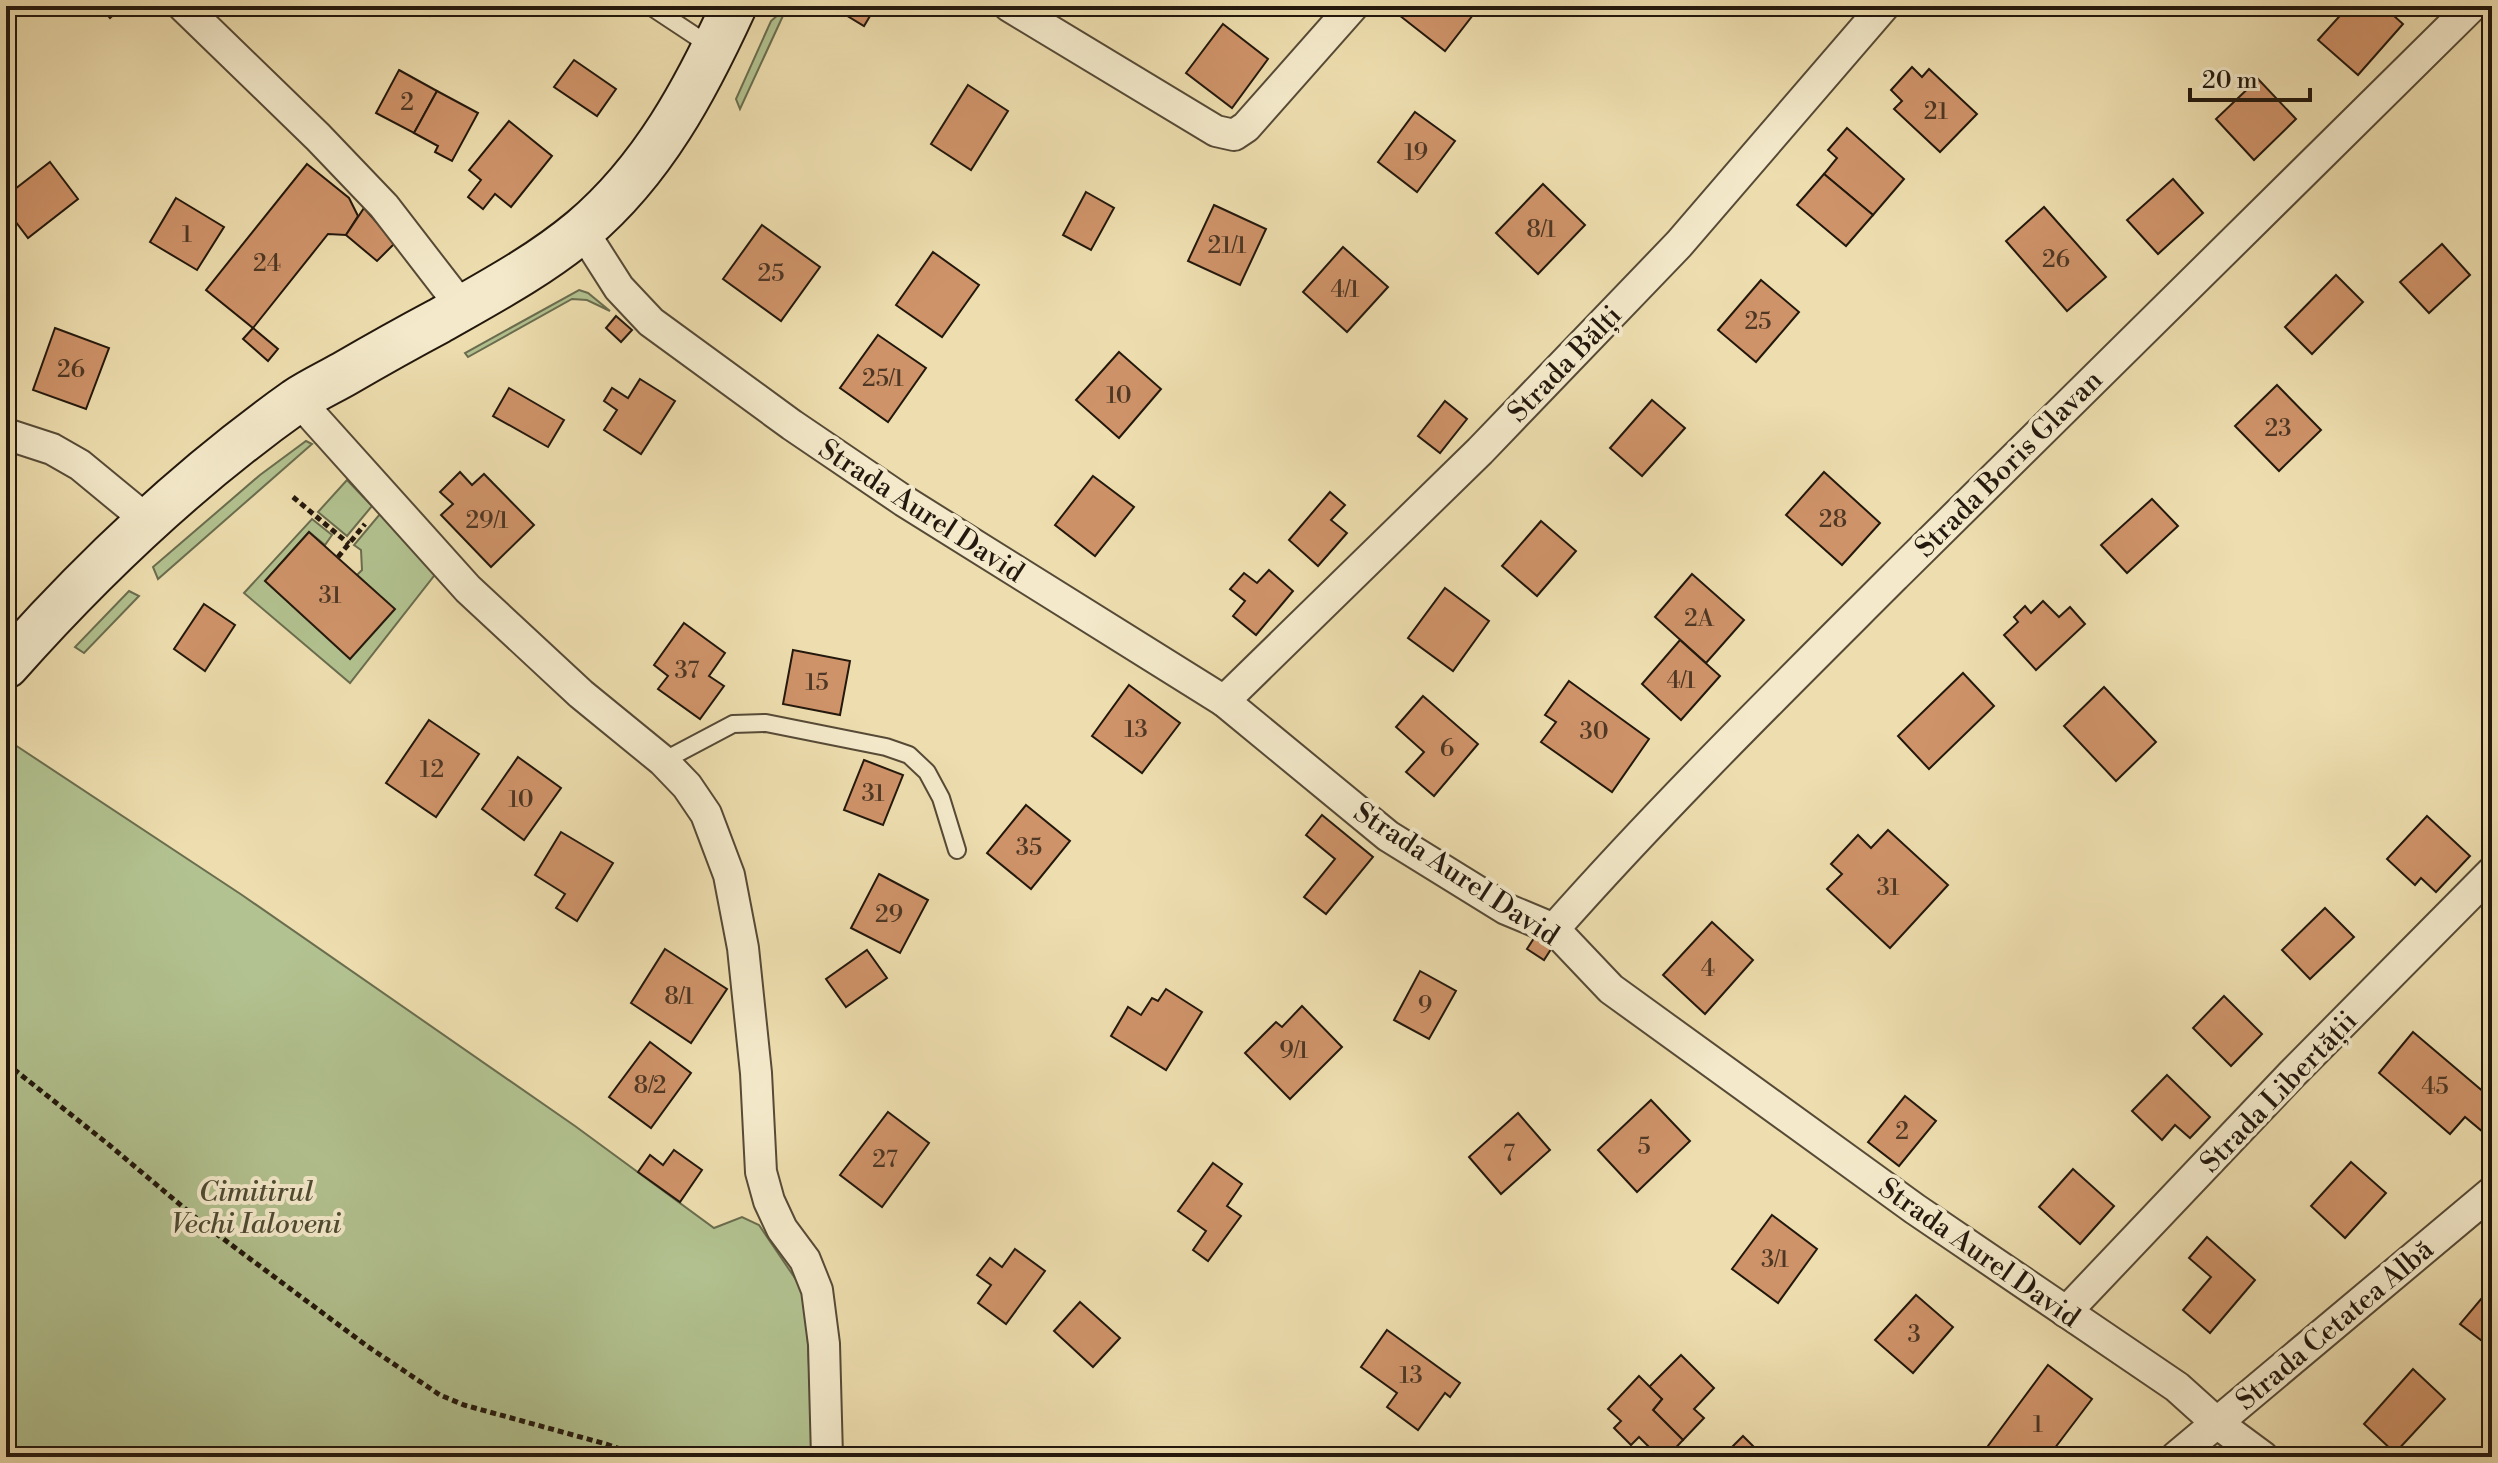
<svg xmlns="http://www.w3.org/2000/svg" width="2498" height="1463" viewBox="0 0 2498 1463" font-family="'Libre Bodoni',serif">
  <style>
    .green { fill: #b2c290; stroke: #6a6d4e; stroke-width: 2 }
    .building { fill: #cf9369; stroke: #23180d; stroke-width: 2 }
    .lines { fill: none; stroke-linecap: round; stroke-linejoin: round }
    .service-casing { stroke: #564a36; stroke-width: 20 }
    .minor-casing { stroke: #564a36; stroke-width: 34 }
    .secondary-casing { stroke: #23180d; stroke-width: 48 }
    .path { stroke: #23180d; stroke-width: 5; stroke-dasharray: 6 4; stroke-linecap: butt }
    .service { stroke: #f4eacb; stroke-width: 16 }
    .minor { stroke: #f4eacb; stroke-width: 30 }
    .secondary { stroke: #f4eacb; stroke-width: 44 }
    .labels { text-anchor: middle; stroke-width: 8; stroke-linejoin: round; paint-order: stroke }
    .number-label { font-size: 24px; fill: #4e3724 }
    .street-label { font-size: 28px; fill: #23180d; stroke: #f4eacb }
    .park-label { font-size: 28px; font-style: italic; fill: #4e4b34; stroke: #f4eacb }
  </style>
  <rect width="100%" height="100%" fill="#eedeaf"/>
  <filter id="stains"><feTurbulence type="fractalNoise" baseFrequency=".0025" numOctaves="4"/><feColorMatrix values="0 0 0 0 .2 0 0 0 0 .09 0 0 0 0 .02 0 0 0 .5 -.17"/></filter>
  <radialGradient id="worn" r=".72"><stop offset=".6" stop-color="#630" stop-opacity="0"/><stop offset="1" stop-color="#630" stop-opacity=".3"/></radialGradient>
  <g class="green">
    <polygon points="787,7 740,109 736,99 771,21"/>
    <polygon points="579,290 588,293 610,311 587,300 572,299 468,357 465,353"/>
    <polygon points="306,441 312,444 158,579 153,567 260,475"/>
    <polygon points="347,480 372,506 347,536 318,512"/>
    <polygon points="380,514 437,572 350,683 244,593 312,519 332,535 325,545 309,532 265,581 350,658 394,609 357,575 362,570 361,550 354,545"/>
    <polygon points="129,591 139,596 84,653 75,647"/>
    <polygon points="6,739 242,895 575,1126 714,1228 742,1217 759,1225 803,1290 807,1323 813,1457 6,1457"/>
  </g>
  <g class="building">
    <polygon points="100,6 123,6 110,18"/>
    <polygon points="409,6 434,6 429,16"/>
    <polygon points="831,6 876,6 864,26"/>
    <polygon points="1392,6 1462,6 1473,15 1445,51 1390,8"/>
    <polygon points="2344,6 2383,6 2403,24 2358,75 2318,40 2347,8"/>
    <polygon points="1223,24 1268,59 1232,108 1186,73"/>
    <polygon points="574,60 616,89 597,116 554,87"/>
    <polygon points="1912,67 1922,77 1929,69 1977,114 1940,152 1894,109 1902,101 1891,90"/>
    <polygon points="399,70 437,91 414,133 376,113"/>
    <polygon points="2258,79 2296,119 2254,160 2216,119"/>
    <polygon points="968,85 1008,111 971,170 931,144"/>
    <polygon points="437,91 478,113 452,161 435,152 438,146 414,133"/>
    <polygon points="1415,112 1455,141 1417,192 1378,162"/>
    <polygon points="509,121 552,156 511,207 495,194 483,209 468,197 481,180 469,170"/>
    <polygon points="1847,128 1904,179 1873,215 1824,174 1837,158 1828,150"/>
    <polygon points="50,162 78,199 28,238 6,209 6,196"/>
    <polygon points="307,164 349,198 358,216 346,235 328,234 253,328 206,290"/>
    <polygon points="1824,174 1873,215 1846,246 1797,205"/>
    <polygon points="2173,179 2203,213 2158,254 2127,220"/>
    <polygon points="1543,184 1585,225 1538,274 1496,233"/>
    <polygon points="1086,192 1114,208 1091,250 1063,235"/>
    <polygon points="176,198 224,227 197,270 150,242"/>
    <polygon points="1214,205 1266,229 1240,285 1188,261"/>
    <polygon points="2044,207 2106,277 2067,311 2006,241"/>
    <polygon points="364,208 395,243 377,261 346,235"/>
    <polygon points="762,225 820,267 781,321 723,279"/>
    <polygon points="2442,244 2470,275 2429,313 2400,282"/>
    <polygon points="1343,247 1388,287 1347,332 1303,292"/>
    <polygon points="933,252 979,285 942,337 896,305"/>
    <polygon points="2336,275 2363,302 2312,354 2285,327"/>
    <polygon points="1761,280 1799,312 1756,362 1718,330"/>
    <polygon points="616,316 632,330 621,342 606,328"/>
    <polygon points="55,328 109,348 86,409 33,390"/>
    <polygon points="253,328 278,349 268,361 243,339"/>
    <polygon points="878,335 926,368 888,422 840,388"/>
    <polygon points="1119,352 1161,389 1119,438 1076,400"/>
    <polygon points="640,379 675,401 641,454 604,430 617,410 604,401 612,388 628,398"/>
    <polygon points="2277,385 2321,430 2279,471 2235,426"/>
    <polygon points="509,388 564,420 548,447 493,416"/>
    <polygon points="1652,400 1685,428 1642,476 1610,448"/>
    <polygon points="1445,401 1467,419 1440,453 1418,436"/>
    <polygon points="460,472 472,485 484,474 534,525 491,567 441,515 453,504 440,492"/>
    <polygon points="1824,472 1880,523 1842,565 1786,515"/>
    <polygon points="1093,476 1134,507 1095,556 1055,525"/>
    <polygon points="1330,492 1345,505 1331,520 1347,533 1318,566 1289,540"/>
    <polygon points="2152,499 2178,526 2127,573 2101,545"/>
    <polygon points="1541,521 1576,551 1537,596 1502,566"/>
    <polygon points="309,532 395,609 350,659 265,581"/>
    <polygon points="1269,570 1293,591 1256,635 1233,616 1245,601 1230,589 1244,573 1257,583"/>
    <polygon points="1692,574 1744,620 1706,663 1655,617"/>
    <polygon points="1445,588 1489,621 1453,671 1408,638"/>
    <polygon points="2043,601 2059,617 2070,607 2085,624 2036,670 2004,635 2018,622 2014,617 2025,606 2031,613"/>
    <polygon points="204,604 235,625 205,671 174,649"/>
    <polygon points="684,623 725,653 709,676 724,686 700,719 658,689 668,676 654,665"/>
    <polygon points="1680,640 1720,676 1681,720 1642,684"/>
    <polygon points="793,650 850,661 840,715 783,704"/>
    <polygon points="1963,673 1994,706 1929,769 1898,736"/>
    <polygon points="1569,681 1649,739 1612,792 1541,742 1556,722 1545,715"/>
    <polygon points="1129,685 1180,723 1142,773 1092,736"/>
    <polygon points="2104,687 2156,742 2116,781 2064,726"/>
    <polygon points="1423,696 1478,744 1434,796 1406,772 1424,752 1396,727"/>
    <polygon points="429,720 479,754 436,817 386,783"/>
    <polygon points="518,757 561,788 524,840 482,809"/>
    <polygon points="864,760 903,775 883,825 844,810"/>
    <polygon points="1026,805 1070,841 1031,889 987,853"/>
    <polygon points="1322,815 1373,857 1326,914 1304,897 1335,859 1306,835"/>
    <polygon points="2427,816 2470,856 2436,892 2421,878 2415,885 2387,859"/>
    <polygon points="1888,830 1948,885 1890,948 1827,889 1842,874 1831,864 1858,835 1871,848"/>
    <polygon points="561,832 613,863 577,921 556,908 565,894 535,875"/>
    <polygon points="879,874 928,900 900,953 851,928"/>
    <polygon points="2325,908 2354,937 2310,979 2282,950"/>
    <polygon points="1712,922 1753,960 1705,1014 1663,975"/>
    <polygon points="1536,935 1553,946 1544,960 1527,949"/>
    <polygon points="665,949 727,989 691,1043 631,1003"/>
    <polygon points="867,950 887,978 846,1007 826,979"/>
    <polygon points="1420,971 1456,991 1429,1039 1394,1020"/>
    <polygon points="1166,989 1202,1012 1166,1070 1111,1036 1128,1007 1141,1015 1152,998 1158,1001"/>
    <polygon points="2224,996 2262,1034 2231,1066 2193,1028"/>
    <polygon points="1302,1006 1342,1047 1290,1099 1245,1053 1276,1022 1282,1027"/>
    <polygon points="2413,1032 2492,1099 2492,1121 2483,1132 2465,1117 2450,1134 2379,1073"/>
    <polygon points="650,1042 691,1073 651,1128 609,1097"/>
    <polygon points="2167,1075 2210,1117 2190,1138 2175,1125 2162,1140 2132,1111"/>
    <polygon points="1905,1096 1936,1121 1899,1166 1868,1142"/>
    <polygon points="1651,1100 1690,1141 1637,1192 1598,1150"/>
    <polygon points="888,1112 929,1143 882,1207 840,1175"/>
    <polygon points="1518,1113 1550,1150 1501,1194 1469,1157"/>
    <polygon points="674,1150 702,1170 680,1202 638,1172 650,1155 663,1165"/>
    <polygon points="2351,1162 2386,1193 2345,1238 2311,1206"/>
    <polygon points="1213,1163 1242,1184 1227,1206 1241,1216 1208,1261 1193,1250 1206,1231 1178,1211"/>
    <polygon points="2073,1169 2114,1206 2080,1244 2039,1207"/>
    <polygon points="1772,1215 1817,1249 1778,1303 1732,1269"/>
    <polygon points="2207,1237 2255,1280 2210,1333 2183,1310 2211,1277 2189,1258"/>
    <polygon points="1015,1249 1045,1271 1006,1324 978,1303 991,1285 977,1275 990,1258 1002,1267"/>
    <polygon points="2492,1286 2492,1344 2490,1347 2460,1324"/>
    <polygon points="1916,1295 1953,1327 1913,1373 1875,1340"/>
    <polygon points="1080,1302 1120,1338 1093,1367 1054,1331"/>
    <polygon points="1387,1330 1460,1383 1450,1397 1445,1393 1418,1430 1387,1407 1397,1393 1361,1367"/>
    <polygon points="1681,1355 1714,1388 1694,1409 1704,1418 1683,1440 1653,1410 1662,1399 1649,1387"/>
    <polygon points="2048,1365 2092,1399 2048,1457 1995,1457 1985,1450"/>
    <polygon points="2413,1369 2445,1399 2395,1453 2364,1424"/>
    <polygon points="1639,1376 1662,1399 1653,1410 1683,1440 1667,1457 1659,1457 1639,1437 1631,1445 1614,1428 1621,1421 1608,1409"/>
    <polygon points="1743,1436 1764,1457 1722,1457"/>
  </g>
  <g class="lines">
    <defs>
      <g id="service">
        <polyline points="650,6 712,47"/>
        <polyline points="663,761 733,724 766,723 886,747 909,755 927,772 941,798 957,850"/>
      </g>
      <g id="minor">
        <polyline points="183,6 318,137 384,206 462,307"/>
        <polyline points="1009,6 1216,131 1234,135 1246,127 1353,6"/>
        <polyline points="582,230 619,288 651,322 792,425 904,501 1224,701 1388,836 1506,909 1554,929 1611,989 1915,1209 2177,1387 2217,1423 2263,1457"/>
        <polyline points="298,400 468,589 581,694 663,761 687,786 706,814 729,875 743,948 756,1073 761,1172 769,1201 782,1229 805,1260 817,1290 824,1344 827,1457"/>
        <polyline points="6,434 52,449 80,465 148,521"/>
        <polyline points="1224,701 1480,451 1679,244 1884,6"/>
        <path d="M1554 929C1662 807 1779 692 1895 576 2086 385 2280 197 2472 6"/>
        <polyline points="2066,1312 2292,1074 2492,872"/>
        <polyline points="2176,1457 2492,1192"/>
      </g>
      <path id="secondary" d="M6 666C93 568 189 477 296 401 311 391 328 383 344 374 375 356 407 338 439 321 488 293 539 266 582 230 653 170 696 89 734 6"/>
    </defs>
    <use href="#service" class="service-casing"/>
    <use href="#minor" class="minor-casing"/>
    <use href="#secondary" class="secondary-casing"/>
    <g class="path">
      <polyline points="293,497 349,544"/>
      <polyline points="338,557 365,524"/>
      <polyline points="6,1063 108,1144 202,1223 367,1346 440,1395 464,1405 606,1444 642,1457"/>
    </g>
    <use href="#service" class="service"/>
    <use href="#minor" class="minor"/>
    <use href="#secondary" class="secondary"/>
  </g>
  <g class="labels">
    <g class="number-label">
      <text x="407" y="110">2</text>
      <text x="1936" y="119">21</text>
      <text x="1416" y="160">19</text>
      <text x="1541" y="237">8/1</text>
      <text x="187" y="242">1</text>
      <text x="1227" y="253">21/1</text>
      <text x="2056" y="267">26</text>
      <text x="267" y="271">24</text>
      <text x="771" y="281">25</text>
      <text x="1345" y="297">4/1</text>
      <text x="1758" y="329">25</text>
      <text x="71" y="377">26</text>
      <text x="883" y="386">25/1</text>
      <text x="1119" y="403">10</text>
      <text x="2278" y="436">23</text>
      <text x="1833" y="527">28</text>
      <text x="487" y="528">29/1</text>
      <text x="330" y="603">31</text>
      <text x="1699" y="626">2A</text>
      <text x="687" y="678">37</text>
      <text x="1681" y="688">4/1</text>
      <text x="817" y="690">15</text>
      <text x="1136" y="737">13</text>
      <text x="1594" y="739">30</text>
      <text x="1447" y="756">6</text>
      <text x="432" y="777">12</text>
      <text x="873" y="801">31</text>
      <text x="521" y="807">10</text>
      <text x="1029" y="855">35</text>
      <text x="1888" y="895">31</text>
      <text x="889" y="922">29</text>
      <text x="1708" y="976">4</text>
      <text x="679" y="1004">8/1</text>
      <text x="1425" y="1013">9</text>
      <text x="1294" y="1058">9/1</text>
      <text x="650" y="1093">8/2</text>
      <text x="2435" y="1094">45</text>
      <text x="1902" y="1139">2</text>
      <text x="1644" y="1154">5</text>
      <text x="1509" y="1161">7</text>
      <text x="885" y="1167">27</text>
      <text x="1775" y="1267">3/1</text>
      <text x="1914" y="1342">3</text>
      <text x="1411" y="1383">13</text>
      <text x="2038" y="1432">1</text>
    </g>
    <g class="street-label">
      <text transform="translate(1564 363) rotate(-46)" y="10">Strada Bălți</text>
      <text transform="translate(2008 463) rotate(-45)" y="10">Strada Boris Glavan</text>
      <text transform="translate(922 510) rotate(33)" y="10">Strada Aurel David</text>
      <text transform="translate(1457 873) rotate(33)" y="10">Strada Aurel David</text>
      <text transform="translate(2278 1091) rotate(-46)" y="10">Strada Libertății</text>
      <text transform="translate(1980 1252) rotate(35)" y="10">Strada Aurel David</text>
      <text transform="translate(2334 1324) rotate(-40)" y="10">Strada Cetatea Albă</text>
    </g>
    <g class="park-label">
      <text x="256" y="1201">Cimitirul<tspan x="256" dy="32">Vechi Ialoveni</tspan></text>
    </g>
  </g>
  <rect width="2498" height="1463" fill="none" stroke="#eedeaf" stroke-width="32"/>
  <rect x="8" y="8" width="2482" height="1447" fill="none" stroke="#23180d" stroke-width="4"/>
  <rect x="16" y="16" width="2466" height="1431" fill="none" stroke="#23180d" stroke-width="2"/>
  <path d="M2190 88v12h120v-12" fill="none" stroke="#23180d" stroke-width="4"/>
  <text x="2202" y="88" font-size="24" fill="#23180d" stroke="#f4eacb" stroke-width="6" paint-order="stroke">20 m</text>
  <rect width="100%" height="100%" filter="url(#stains)"/>
  <rect width="100%" height="100%" fill="url(#worn)"/>
</svg>
